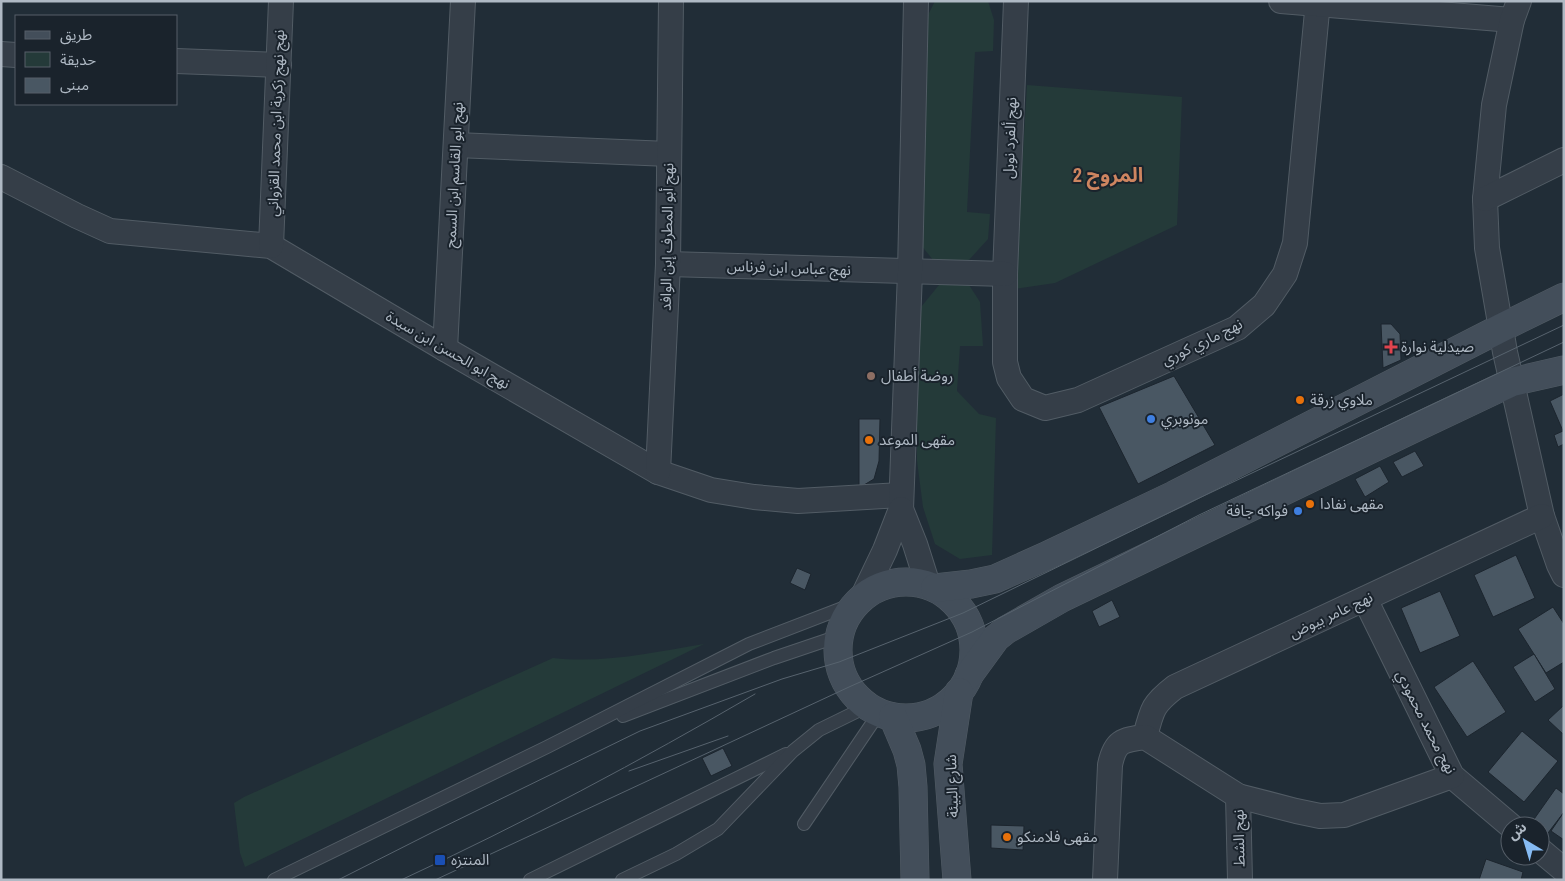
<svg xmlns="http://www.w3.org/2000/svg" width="1565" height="881" viewBox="0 0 1565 881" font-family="'Archivo Narrow','Noto Sans Arabic',sans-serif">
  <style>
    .green { fill: #243a39 }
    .building { fill: #495763; stroke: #1c252e }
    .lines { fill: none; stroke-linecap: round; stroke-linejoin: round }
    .lane-casing { stroke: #525c65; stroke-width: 14 }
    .street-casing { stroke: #525c65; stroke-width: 26 }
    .secondary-casing { stroke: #525c65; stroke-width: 29 }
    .lane { stroke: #353e48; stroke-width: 12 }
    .street { stroke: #353e48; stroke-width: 24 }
    .secondary { stroke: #434e5a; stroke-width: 28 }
    .tram { stroke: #57636e; stroke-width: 1 }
    .health-dot { fill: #e0444e; stroke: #1a232c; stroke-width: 2 }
    .education-dot { fill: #8d6e63; stroke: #1a232c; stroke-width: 2 }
    .food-dot { fill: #e8710a; stroke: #1a232c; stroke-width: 2 }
    .shop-dot { fill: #3f7fe0; stroke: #1a232c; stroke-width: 2 }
    .transit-dot { fill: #1a4fb4; stroke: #1a232c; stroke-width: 2 }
    .labels { text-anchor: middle; stroke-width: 4; stroke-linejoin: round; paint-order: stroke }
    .street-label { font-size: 15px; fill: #afb9c4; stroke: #1a232c }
    .poi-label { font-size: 15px; fill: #afb9c4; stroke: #1a232c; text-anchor: start }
    .district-label { font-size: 20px; font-weight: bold; fill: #ce8560; stroke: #1a232c }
  </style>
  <rect width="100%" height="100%" fill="#212d37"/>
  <g class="green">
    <polygon points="935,1 988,1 994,20 993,51 975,52 967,212 990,214 988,239 968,261 934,261 920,244 926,19"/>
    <polygon points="1027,85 1182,97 1177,225 1055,283 1015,289"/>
    <polygon points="939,285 969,285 980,302 983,346 960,346 957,391 979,414 996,418 992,555 960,559 935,544 923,507 917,461 917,312"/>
    <path d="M704 644 245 867 240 853 234 803 244 797 553 658C603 664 655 652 704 644Z"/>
  </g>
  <g class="building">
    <polygon points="1381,324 1391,324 1400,334 1401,360 1383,368"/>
    <polygon points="1174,376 1215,445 1138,484 1099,407"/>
    <polygon points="1564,394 1564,444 1558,447 1554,435 1563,431 1550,401"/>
    <polygon points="859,419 880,419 879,461 874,479 859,488"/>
    <polygon points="1415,451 1424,466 1402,477 1393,462"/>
    <polygon points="1380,466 1389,482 1365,497 1355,479"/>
    <polygon points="1516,555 1535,598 1493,617 1474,575"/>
    <polygon points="797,568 811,574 805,590 790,583"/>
    <polygon points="1440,591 1460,636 1420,653 1401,608"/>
    <polygon points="1112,600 1120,617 1099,627 1092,611"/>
    <polygon points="1553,607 1564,624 1564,662 1546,673 1518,629"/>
    <polygon points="1534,654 1555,689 1535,702 1513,667"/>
    <polygon points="1473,661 1506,712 1467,737 1434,687"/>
    <polygon points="1564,705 1564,735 1548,720"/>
    <polygon points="1522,731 1558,761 1524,802 1488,772"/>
    <polygon points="723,748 732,766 711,776 702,758"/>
    <polygon points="1556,788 1564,794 1564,812 1548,833 1540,827 1540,826 1532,822"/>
    <polygon points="1564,812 1564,840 1551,831"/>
    <polygon points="991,825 1024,826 1023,850 991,848"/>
    <polygon points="1486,859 1523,872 1521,880 1479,880"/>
  </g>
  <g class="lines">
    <defs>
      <g id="lane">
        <polyline points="623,716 774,658 839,636"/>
        <polyline points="804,824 879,713"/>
        <polyline points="274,880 547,747 749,644 858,602"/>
        <polyline points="530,880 786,754"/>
        <polyline points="622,880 676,854 718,829 793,751 819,730 868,706"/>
      </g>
      <g id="street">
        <polyline points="1016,1 1005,274 1005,362 1009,378 1023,399 1045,408 1078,400 1237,328 1264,305 1285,274 1295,243 1318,1"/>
        <polyline points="1281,1 1512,20"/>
        <polyline points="1519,1 1512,20 1494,105 1485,199 1487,248 1505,352 1542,516 1559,565 1564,575"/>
        <polyline points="1,54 16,55"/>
        <polyline points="176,61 279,65"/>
        <polyline points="456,145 669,154"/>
        <polyline points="1,177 77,216 110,231 271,246 445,349 658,472 711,490 754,497 798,501 901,495"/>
        <polyline points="1485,199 1564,160"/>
        <polyline points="271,246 281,1"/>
        <polyline points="668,264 1005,274"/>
        <polyline points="445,349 463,1"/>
        <polyline points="658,472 668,264 671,1"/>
        <polyline points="901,509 910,272 916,1"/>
        <polyline points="862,598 885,550 901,509 915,544 928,585"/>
        <polyline points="1365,599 1452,776 1511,826"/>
        <path d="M1145 737C1152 709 1153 704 1175 687L1542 516"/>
        <polyline points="1238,796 1240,880"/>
        <polyline points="1540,850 1564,870"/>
        <path d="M1105 880 1110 765C1115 741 1122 740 1145 737L1238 796 1296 811 1320 816 1344 815 1452 776"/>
      </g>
      <g id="secondary">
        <circle cx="906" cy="650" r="68"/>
        <polyline points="935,588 971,584 995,579 1046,556 1174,495 1501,328 1564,297"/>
        <polyline points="969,675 996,638 1006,630 1062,598 1419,426 1512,382 1564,370"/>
        <polyline points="893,717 907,750 911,765 913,787 915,880"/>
        <polyline points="957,880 948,764 959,692"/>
      </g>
    </defs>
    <use href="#lane" class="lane-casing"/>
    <use href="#street" class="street-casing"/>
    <use href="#secondary" class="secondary-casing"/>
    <use href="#lane" class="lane"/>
    <use href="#street" class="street"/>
    <use href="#secondary" class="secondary"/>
    <g class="tram">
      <polyline points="629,771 728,736"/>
      <polyline points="338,880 433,832 640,731 782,679 839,662 963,613 1193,501 1564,325"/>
      <path d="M401 880C522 824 640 761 755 694"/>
      <polyline points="435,880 849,687 972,632 1199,515 1564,342"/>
    </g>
  </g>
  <path class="health-dot" d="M1388.5 339.5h5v5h5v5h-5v5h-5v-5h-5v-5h5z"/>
  <circle class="education-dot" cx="871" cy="376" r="5"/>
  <g class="food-dot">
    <circle cx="1300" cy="400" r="5"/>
    <circle cx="869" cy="440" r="5"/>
    <circle cx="1310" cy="504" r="5"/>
    <circle cx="1007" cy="837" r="5"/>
  </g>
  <g class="shop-dot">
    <circle cx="1151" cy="419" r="5"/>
    <circle cx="1298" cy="511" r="5"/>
  </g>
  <rect class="transit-dot" x="434" y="854" width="12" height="12" rx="2.5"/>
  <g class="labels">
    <g class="street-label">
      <text transform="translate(276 123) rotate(-88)" y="5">نهج نهج زكرية ابن محمد القزواني</text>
      <text transform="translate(1010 138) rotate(-88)" y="5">نهج ألفرد نوبل</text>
      <text transform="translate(454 175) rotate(-87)" y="5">نهج ابو القاسم ابن السمح</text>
      <text transform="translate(667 237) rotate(-89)" y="5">نهج أبو المطرف إبن الوافد</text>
      <text transform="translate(789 268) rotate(2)" y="5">نهج عباس ابن فرناس</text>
      <text transform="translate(1202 342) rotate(-26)" y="5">نهج ماري كوري</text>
      <text transform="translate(448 350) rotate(30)" y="5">نهج ابو الحسن ابن سيدة</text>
      <text transform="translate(1331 615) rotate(-25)" y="5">نهج عامر بيوض</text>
      <text transform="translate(1426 722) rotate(63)" y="5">نهج محمد محمودي</text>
      <text transform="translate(952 786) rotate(-92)" y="5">شارع البيئة</text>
      <text transform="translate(1239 838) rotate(-91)" y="5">نهج الشط</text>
    </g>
    <g class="poi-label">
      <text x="1401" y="352">صيدلية نوارة</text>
      <text x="881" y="381">روضة أطفال</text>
      <text x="1310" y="405">ملاوي زرقة</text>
      <text x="1161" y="424">مونوبري</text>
      <text x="879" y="445">مقهى الموعد</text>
      <text x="1320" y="509">مقهى نفادا</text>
      <text x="1288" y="516" text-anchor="end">فواكه جافة</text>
      <text x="1017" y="842">مقهى فلامنكو</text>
      <text x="451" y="865">المنتزه</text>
    </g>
    <g class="district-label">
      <text x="1108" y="182">المروج 2</text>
    </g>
  </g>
  <rect width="1565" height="881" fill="none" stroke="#afb9c4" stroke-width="5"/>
  <rect x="15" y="15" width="162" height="90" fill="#1a232c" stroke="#565f69"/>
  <rect x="25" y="31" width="25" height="8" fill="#434e5a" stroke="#565f69"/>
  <text x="60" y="40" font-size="15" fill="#afb9c4">طريق</text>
  <rect x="25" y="52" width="25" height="15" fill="#243a39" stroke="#565f69"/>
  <text x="60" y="65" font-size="15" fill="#afb9c4">حديقة</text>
  <rect x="25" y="78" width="25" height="15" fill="#495763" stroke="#565f69"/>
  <text x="60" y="90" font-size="15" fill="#afb9c4">مبنى</text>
  <g transform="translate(1525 841) rotate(322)"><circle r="24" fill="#1a232c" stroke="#565f69"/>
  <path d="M0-4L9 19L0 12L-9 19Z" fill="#86bbf3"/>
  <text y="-8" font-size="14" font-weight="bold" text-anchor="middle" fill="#afb9c4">ش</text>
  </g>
</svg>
